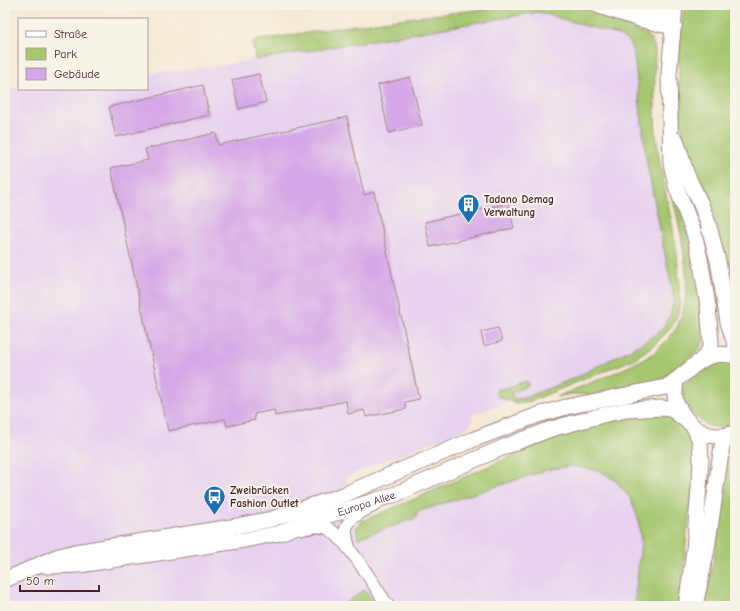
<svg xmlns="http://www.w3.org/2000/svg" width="740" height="611" viewBox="0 0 740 611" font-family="'Comic Neue',sans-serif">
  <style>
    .built { fill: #e7d2ef }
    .green { fill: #a6c66f; stroke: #78724d }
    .building { fill: #d5a7e7 }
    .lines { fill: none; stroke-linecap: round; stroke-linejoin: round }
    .minor-casing { stroke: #a08480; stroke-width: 14 }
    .major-casing { stroke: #a08480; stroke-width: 17 }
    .highway-casing { stroke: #a08480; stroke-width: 19 }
    .minor { stroke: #fff; stroke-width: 12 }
    .major { stroke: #fff; stroke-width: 15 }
    .highway { stroke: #fff; stroke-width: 17 }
    .labels { text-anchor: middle; stroke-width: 4; stroke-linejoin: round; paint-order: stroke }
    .poi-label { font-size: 11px; font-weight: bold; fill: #4a1f2b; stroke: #f7f3e8; text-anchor: start }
    .street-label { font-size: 11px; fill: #4a1f2b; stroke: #f7f3e8 }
  </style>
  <rect width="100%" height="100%" fill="#f7f3e8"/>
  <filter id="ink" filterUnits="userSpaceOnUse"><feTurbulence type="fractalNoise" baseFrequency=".025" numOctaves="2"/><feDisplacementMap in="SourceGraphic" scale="8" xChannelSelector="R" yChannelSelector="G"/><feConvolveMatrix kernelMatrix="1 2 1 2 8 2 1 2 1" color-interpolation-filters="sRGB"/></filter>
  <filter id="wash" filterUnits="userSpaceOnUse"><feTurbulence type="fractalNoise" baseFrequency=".012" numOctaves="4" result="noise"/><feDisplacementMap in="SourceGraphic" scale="16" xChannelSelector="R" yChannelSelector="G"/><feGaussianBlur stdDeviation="0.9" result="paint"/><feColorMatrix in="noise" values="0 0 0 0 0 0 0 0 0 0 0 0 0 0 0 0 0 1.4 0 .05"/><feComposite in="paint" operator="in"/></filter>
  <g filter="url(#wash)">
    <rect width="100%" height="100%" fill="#f5e9d5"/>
    <polygon class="built" points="539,11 618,35 630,42 634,56 647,164 674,299 671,313 662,330 639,345 575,378 524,398 472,414 472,422 466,428 345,477 357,537 416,518 416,512 547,470 571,466 601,471 617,482 631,499 638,518 641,542 634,606 5,606 5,90 19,88 147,89 147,74 225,65"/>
    <g class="green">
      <path d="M520 5H578L587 9 637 22 635 31C646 33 652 37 655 49 655 85 653 122 659 158 666 201 679 243 679 286 679 293 681 301 679 308 674 332 651 348 632 360L526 403H514L498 396 496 392 498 388 499 390 526 381 529 385 511 393 514 399 524 398 575 378 639 345 662 330 671 313 674 299 647 164 634 56 630 42 618 35 539 12 255 60 253 41 382 21Z"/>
      <polygon points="684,5 735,5 735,319 729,275 713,211 693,169 682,129 679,86 679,45"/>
      <path d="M670 185H673L693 255 695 280 700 298 703 333V342L698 351 669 375 661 379 650 383 637 384 614 388 591 395 573 394 556 397C586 384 621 372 649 356 653 354 657 350 660 347 668 340 675 332 679 323 697 285 678 224 670 185Z"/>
      <path d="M717 358 735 363V424C708 436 695 417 680 398 683 372 711 376 717 358Z"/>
      <polygon points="659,414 673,418 681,426 693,441 696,471 687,532 680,606 634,606 641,542 638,518 631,499 617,482 601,471 571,466 547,470 417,512 416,518 358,538 356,528 362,521 419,497 573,429 622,418"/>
      <polygon points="735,445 735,606 699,606 707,589 713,565 727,461 729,451"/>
      <polygon points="364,590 377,606 342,606"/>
    </g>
    <g id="blocks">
      <g class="building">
        <polygon points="259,74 266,102 239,109 232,80"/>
        <polygon points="410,77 422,125 389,133 378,85"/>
        <polygon points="203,85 209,115 116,137 109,107"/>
        <polygon points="347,117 364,195 374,192 419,399 405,402 406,409 366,417 364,410 348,414 346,401 275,416 274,410 254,414 255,420 227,426 225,419 168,431 111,168 148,160 145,149 216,133 218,145"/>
        <polygon points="508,203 514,228 430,247 425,222"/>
        <polygon points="498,328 502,341 484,346 481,332"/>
      </g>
    </g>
  </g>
  <g filter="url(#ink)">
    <use href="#blocks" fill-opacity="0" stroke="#a08480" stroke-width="1"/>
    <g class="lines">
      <defs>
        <g id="minor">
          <path d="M303 529C311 527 319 525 327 528 346 537 375 587 388 606"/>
          <path d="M349 548C348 542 345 535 346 529 348 517 365 510 375 505"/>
        </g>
        <g id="major">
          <polyline points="675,5 669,74 671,163 676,186 694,233 700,258 708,306 711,343 710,349 701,361"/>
          <polyline points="676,140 687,175 700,202 708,223 718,261 728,322 735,344"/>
          <path d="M676 380C675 387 674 395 676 402 677 406 681 411 683 415 696 433 713 441 734 433"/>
          <path id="s1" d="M47 566 79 565 244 540 280 533 304 523 396 494 504 447 551 429 603 415 627 410 663 408 673 410 687 421"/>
          <path d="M5 580 56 557 75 552 231 527 272 519 343 495 472 440 538 415 566 407 666 387C690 373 703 347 735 356"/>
          <polyline points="686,606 694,550 701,462 700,441 694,427"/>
          <polyline points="695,606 707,549 722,446 727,436"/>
        </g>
        <g id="highway">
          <polyline points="599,5 639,18 673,26"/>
          <path d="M642 5C657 6 668 10 673 26"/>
        </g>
      </defs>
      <use href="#minor" class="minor-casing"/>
      <use href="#major" class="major-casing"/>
      <use href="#highway" class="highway-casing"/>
      <use href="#minor" class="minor"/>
      <use href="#major" class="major"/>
      <use href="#highway" class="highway"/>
    </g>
  </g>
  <defs>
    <symbol id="building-pin" viewBox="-11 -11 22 30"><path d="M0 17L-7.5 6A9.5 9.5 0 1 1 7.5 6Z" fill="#1f6fb2" stroke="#f7f3e8"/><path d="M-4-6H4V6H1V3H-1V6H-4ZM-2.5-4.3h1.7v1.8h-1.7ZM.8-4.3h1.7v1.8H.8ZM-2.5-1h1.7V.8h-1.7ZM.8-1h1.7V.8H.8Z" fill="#fff"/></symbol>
    <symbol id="bus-pin" viewBox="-11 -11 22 30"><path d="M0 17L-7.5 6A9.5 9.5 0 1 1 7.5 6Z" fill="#1f6fb2" stroke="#f7f3e8"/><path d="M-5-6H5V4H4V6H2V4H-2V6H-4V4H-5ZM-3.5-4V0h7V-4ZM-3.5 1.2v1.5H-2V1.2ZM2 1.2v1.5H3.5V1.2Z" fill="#fff"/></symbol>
  </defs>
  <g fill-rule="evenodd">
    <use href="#building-pin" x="456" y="192" width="25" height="34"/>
    <use href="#bus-pin" x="202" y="484" width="25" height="34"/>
  </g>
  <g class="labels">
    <g class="poi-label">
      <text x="484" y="203">Tadano Demag<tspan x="484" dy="13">Verwaltung</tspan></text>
      <text x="230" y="494">Zweibrücken<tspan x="230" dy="13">Fashion Outlet</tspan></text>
    </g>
    <g class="street-label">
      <text dy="4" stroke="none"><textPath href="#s1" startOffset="327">Europa Allee</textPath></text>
    </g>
  </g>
  <rect width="740" height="611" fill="none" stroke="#f7f3e8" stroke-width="20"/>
  <rect x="18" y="18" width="130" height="72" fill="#f7f3e8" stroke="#b29e9c"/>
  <rect x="26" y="31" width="20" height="6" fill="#ffffff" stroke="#b29e9c"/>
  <text x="54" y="38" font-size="12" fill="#4a1f2b">Straße</text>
  <rect x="26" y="48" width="20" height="12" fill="#a6c66f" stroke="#b29e9c"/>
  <text x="54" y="58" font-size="12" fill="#4a1f2b">Park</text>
  <rect x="26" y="68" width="20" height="12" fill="#d5a7e7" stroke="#b29e9c"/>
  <text x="54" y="78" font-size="12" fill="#4a1f2b">Gebäude</text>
  <path d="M20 585v6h79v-6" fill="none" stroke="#4a1f2b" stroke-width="2"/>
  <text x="26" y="585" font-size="12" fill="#4a1f2b" stroke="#f7f3e8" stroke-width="3" paint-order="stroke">50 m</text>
</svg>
